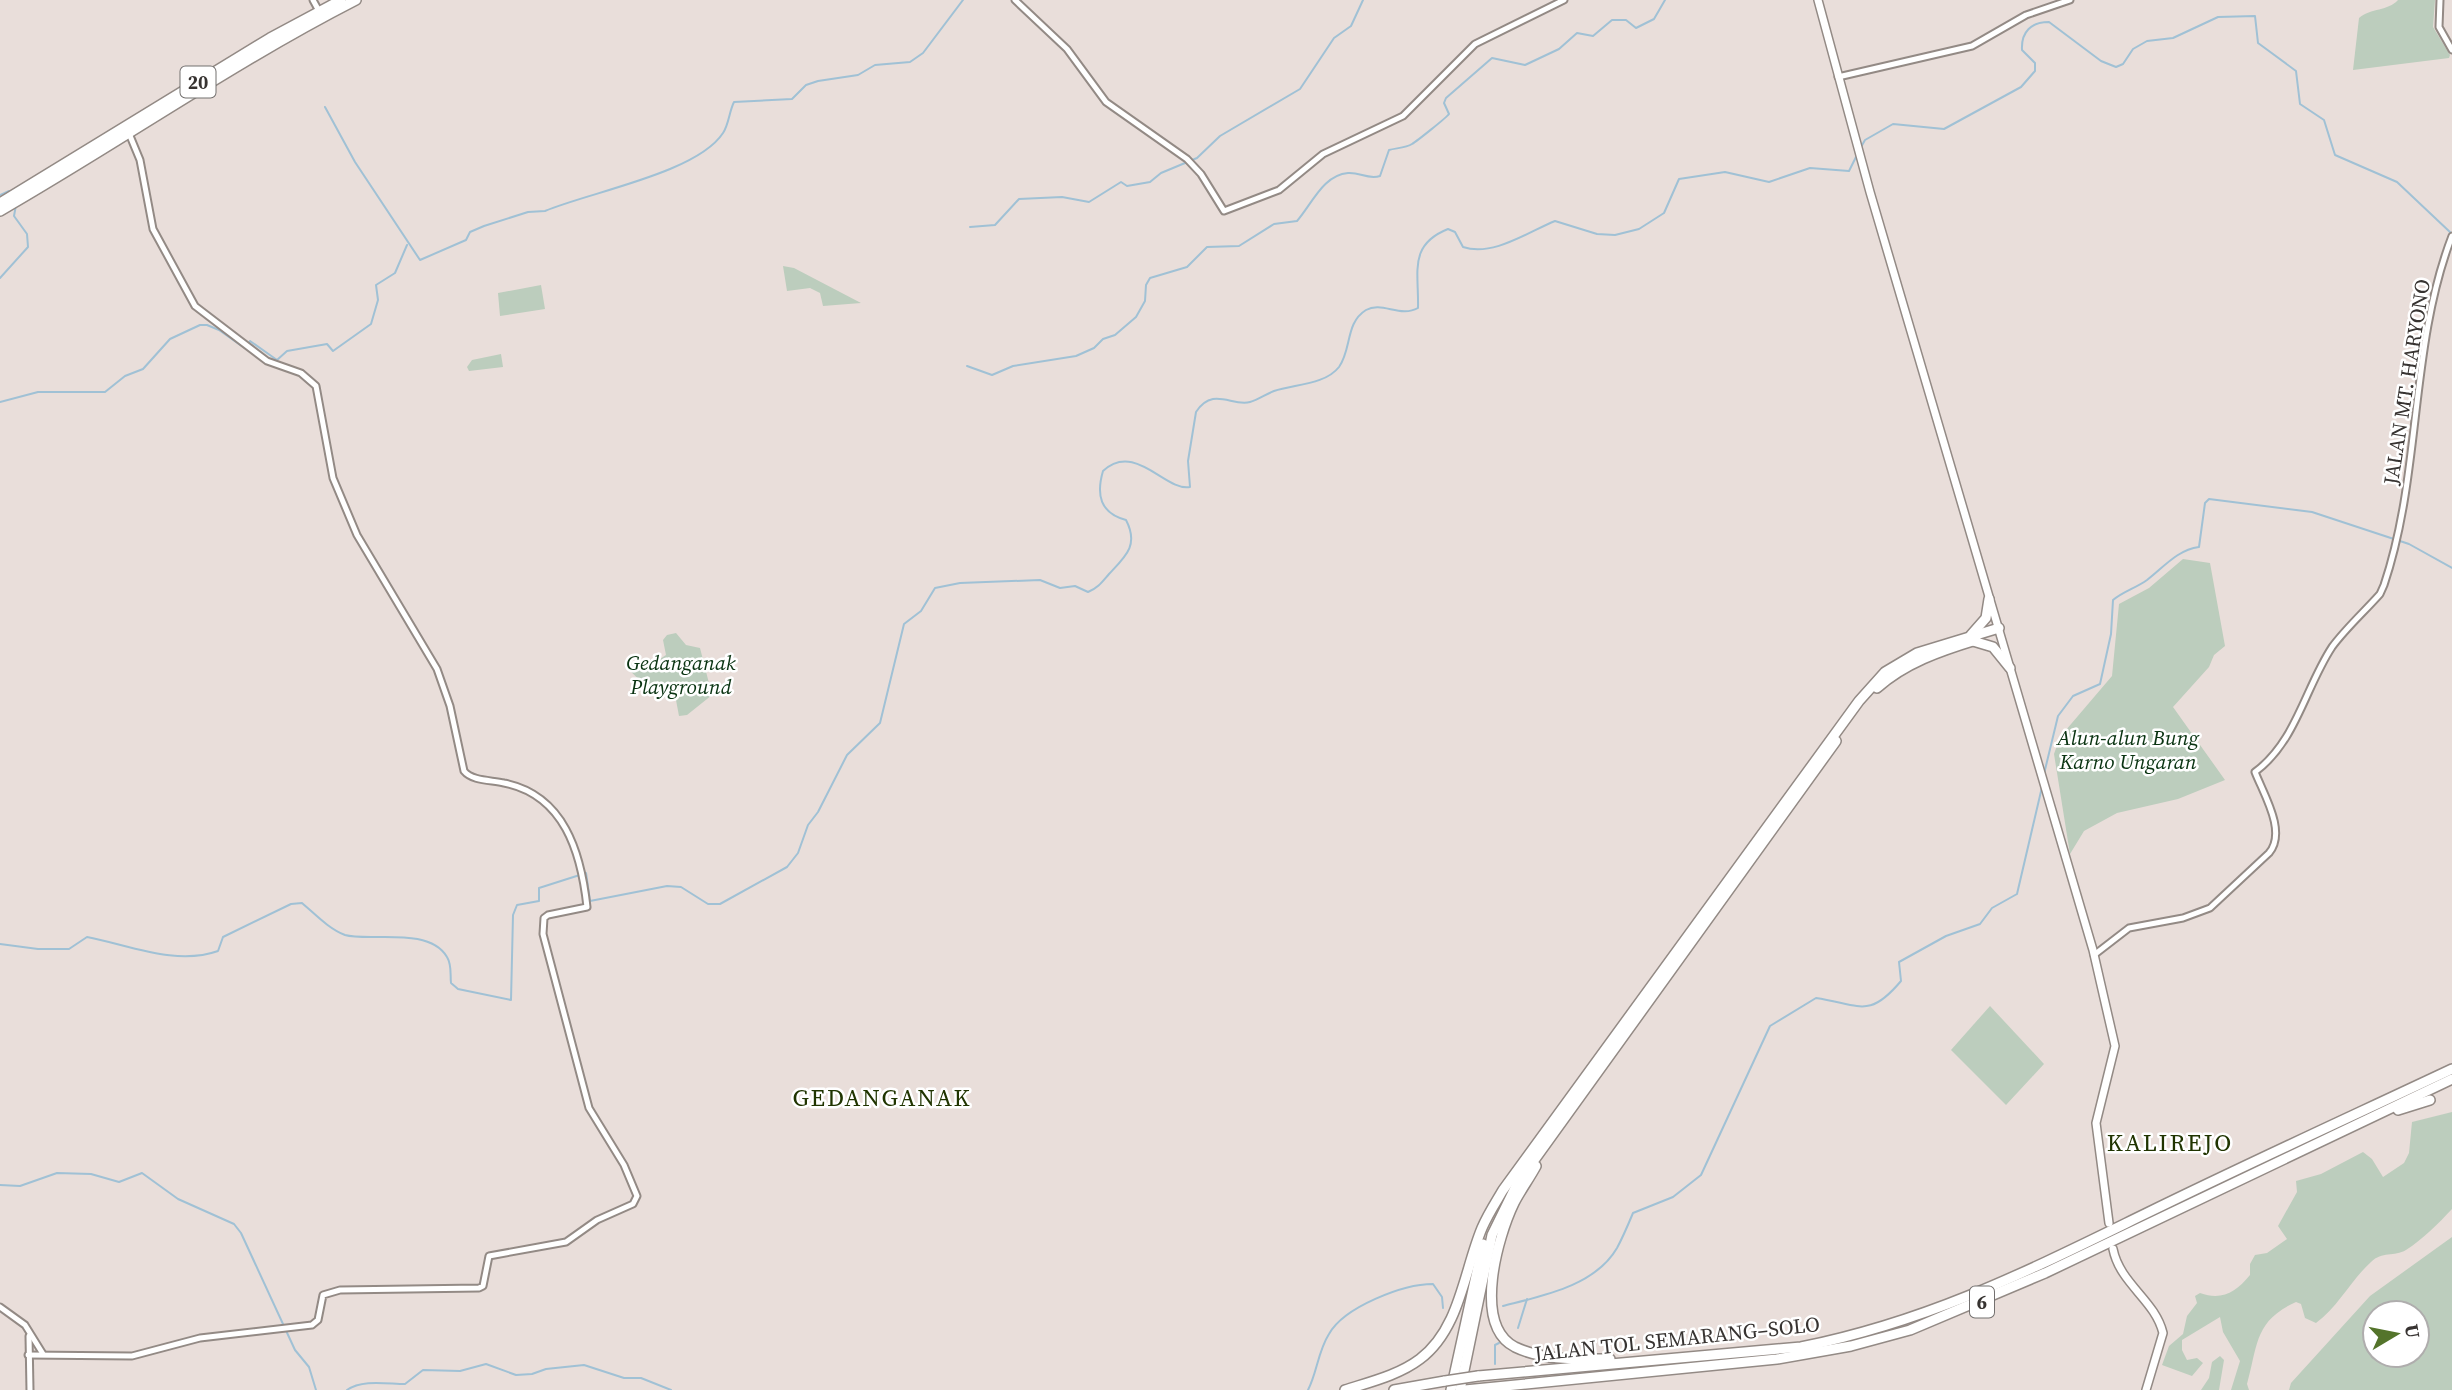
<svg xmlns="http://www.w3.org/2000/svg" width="2452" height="1390" viewBox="0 0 2452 1390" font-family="'Source Serif 4',serif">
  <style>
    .green { fill: #bccdbd; fill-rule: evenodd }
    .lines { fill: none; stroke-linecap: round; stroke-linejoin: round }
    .stream { stroke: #a0c1d5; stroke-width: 2 }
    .minor-casing { stroke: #938a85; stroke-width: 9 }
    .major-casing { stroke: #938a85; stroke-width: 10 }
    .highway-casing { stroke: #938a85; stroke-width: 12 }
    .minor { stroke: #fff; stroke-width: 5 }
    .major { stroke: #fff; stroke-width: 7 }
    .highway { stroke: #fff; stroke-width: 9 }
    .highway-bridge-casing { stroke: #938a85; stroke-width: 12; stroke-linecap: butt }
    .highway-bridge { stroke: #fff; stroke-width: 9 }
    .labels { text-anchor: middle; stroke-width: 5; stroke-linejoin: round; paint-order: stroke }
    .shield { fill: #fff; stroke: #73706f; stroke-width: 2 }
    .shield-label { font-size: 19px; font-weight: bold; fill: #373331 }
    .street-label { font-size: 21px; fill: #373331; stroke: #fff }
    .park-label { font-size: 21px; font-style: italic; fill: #093311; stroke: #fff }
    .quarter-label { font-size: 24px; letter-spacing: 2px; fill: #203400; stroke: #fff }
  </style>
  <rect width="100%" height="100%" fill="#e9deda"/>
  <g class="green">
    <path d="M2398 0H2435L2433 27 2450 55 2449 58 2353 70 2359 18C2371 8 2388 11 2398 0Z"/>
    <polygon points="783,266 794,268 861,303 823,306 820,293 810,288 787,291"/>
    <polygon points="541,285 545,309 500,316 498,293"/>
    <polygon points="501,354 503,367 469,371 467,367 472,360"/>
    <polygon points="2183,559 2210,563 2225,646 2214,655 2209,667 2173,707 2225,780 2178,799 2117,813 2084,831 2070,854 2054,754 2060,737 2112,676 2119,604 2149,588"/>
    <polygon points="676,633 686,645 700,648 712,695 687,715 679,716 676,700 650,690 627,668 633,662 642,666 647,659 660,659 666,655 663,640 667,635"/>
    <polygon points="1990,1006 2044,1064 2006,1105 1951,1050"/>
    <path d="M2452 1112V1209C2439 1223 2422 1240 2406 1250 2394 1257 2382 1251 2371 1262 2350 1281 2339 1306 2316 1323L2305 1318 2301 1304 2296 1302C2254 1321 2258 1345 2247 1384L2249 1390H2231L2240 1361 2223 1332 2220 1317 2182 1340V1350L2187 1360 2197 1358 2203 1363 2192 1376 2162 1365 2169 1346 2183 1334 2187 1316 2197 1303 2195 1296 2200 1293C2222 1301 2236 1292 2250 1275V1264L2255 1255 2267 1253 2287 1239 2278 1226 2297 1192 2296 1181 2321 1174 2363 1152 2372 1159 2383 1177 2404 1163 2409 1153 2412 1122Z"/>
    <path d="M2452 1237V1390H2289L2291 1383 2370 1296ZM2375 1313H2417V1355H2375Z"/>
    <polygon points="2220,1356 2224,1360 2219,1390 2201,1390 2209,1378 2212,1362"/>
  </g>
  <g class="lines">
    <g class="stream">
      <path d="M325 107 355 162 420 260 466 240 470 232 484 226 528 212 545 211C590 192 697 173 723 133 729 124 729 112 734 102L792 99 806 85 818 81 858 75 875 65 910 62 923 53 963 0"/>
      <path d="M1861 147 1865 140 1893 124 1944 129 2021 87 2035 71V63L2022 50C2021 32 2031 22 2049 22L2101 61 2116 67 2123 64 2133 49 2147 41 2173 38 2218 17 2255 16 2258 43 2296 71 2300 104 2324 120 2335 155 2397 182 2451 233"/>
      <polyline points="0,195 9,191 10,194"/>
      <polyline points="970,227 995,225 1019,199 1062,197 1089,202 1121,182 1127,186 1150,182 1161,173 1197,158 1220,136 1300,89 1334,38 1351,26 1363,0"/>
      <polyline points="0,278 28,247 27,234 14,216 16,205"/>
      <path d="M967 366 992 375 1013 366 1076 356 1094 348 1103 339 1115 335 1136 317 1145 301 1146 285 1150 278 1187 267 1207 247 1239 246 1274 224 1297 221C1312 204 1323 175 1348 173 1360 172 1368 180 1380 176L1389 150C1396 148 1406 148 1412 144 1417 141 1446 118 1449 114L1444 103 1446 98 1492 58 1525 65 1559 49 1577 33 1593 36 1612 20H1626L1636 28 1654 19 1665 0"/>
      <polyline points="0,402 38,392 105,392 125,376 143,369 170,339 200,325 207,325 219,330 246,349 250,341 277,360 287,351 327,344 333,351 371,324 378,300 376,285 395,273 407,245"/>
      <path d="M2044 774 2058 716 2073 696 2100 684 2111 634 2113 600C2124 591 2136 588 2147 580 2164 567 2177 550 2199 547L2205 503 2209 499 2312 512 2409 544 2452 568"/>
      <path d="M0 944 38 949H69L87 937C129 945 176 966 218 951L223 937 291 904 302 903C315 914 329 929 345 935 369 942 429 926 447 957 452 965 450 974 451 983L458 989 511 1000 513 915 517 905 539 901V888L586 873 590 901 667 886 681 887 708 904H720L787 867 798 853 808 825 818 812 847 755 880 723 904 624 921 611 935 588 960 583 1040 580 1060 588 1075 586 1088 592C1098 588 1102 582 1109 574 1126 556 1139 545 1126 520 1100 513 1096 495 1103 471 1135 441 1166 492 1190 487L1188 461 1196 412C1213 386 1232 407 1250 402 1258 400 1266 394 1274 391 1294 384 1325 385 1339 367 1352 349 1345 323 1366 310 1382 301 1400 318 1418 308 1419 272 1408 245 1448 229L1455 232 1463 247C1493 257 1528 232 1555 221L1597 234 1615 235 1639 229 1664 213 1679 179 1725 172 1769 182 1810 168 1849 171 1857 155"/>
      <polyline points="0,1185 20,1186 57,1173 91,1174 119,1182 142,1173 178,1199 234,1224 241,1233 295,1350 309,1367 316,1390"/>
      <path d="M1503 1306C1542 1296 1595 1286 1617 1248 1623 1237 1628 1225 1633 1213L1673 1197 1701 1175 1770 1026 1816 998C1861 1005 1869 1019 1901 981L1899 962 1946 936 1980 924 1992 908 2017 894 2042 787"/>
      <polyline points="1518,1328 1527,1299"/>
      <polyline points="1495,1364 1495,1345 1499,1343"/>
      <path d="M347 1390C362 1379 388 1384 405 1384L423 1370 460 1371 486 1364 516 1375 532 1374 546 1369 584 1365 624 1378H641L671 1390"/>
      <path d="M1308 1390C1317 1373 1318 1351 1329 1334 1344 1307 1403 1284 1433 1284L1442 1297 1443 1308"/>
    </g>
    <defs>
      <g id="minor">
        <polyline points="313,0 319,11"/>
        <polyline points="1015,0 1067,49 1106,102 1187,159 1201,174 1224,211 1279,190 1323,154 1403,116 1475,44 1564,0"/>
        <polyline points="2440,0 2439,27 2452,50"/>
        <polyline points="1838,77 1972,46 2026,15 2070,0"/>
        <path d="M2094 955 2129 928 2183 918 2210 908 2269 853C2287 832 2264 795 2255 772 2296 742 2305 688 2332 647 2346 628 2364 612 2380 594L2384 585C2422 472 2409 348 2452 236"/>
        <polyline points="0,1307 25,1325 43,1354"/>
        <polyline points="29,1336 30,1390"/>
        <path d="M28 1355 132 1356 200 1338 312 1325 318 1320 323 1295 340 1290 479 1288 483 1286 489 1256 566 1242 597 1220 633 1204 637 1196 624 1165 589 1108 543 934 544 918 548 915 587 907C581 852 564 795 504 783 491 780 472 781 464 771L450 706 437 669 357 535 333 478 316 386 301 373 267 361 195 306 153 229 140 160 128 131"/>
      </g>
      <g id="major">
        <polyline points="1818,0 1870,192 2093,950 2115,1046 2096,1123 2109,1223"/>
        <path d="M2113 1249C2120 1284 2155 1300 2163 1333L2146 1390"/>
      </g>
      <g id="highway">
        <polyline points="0,203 270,38 341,0"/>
        <path d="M0 211C120 142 233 63 356 0"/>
        <polyline points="1971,635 1986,618 1989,599"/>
        <polyline points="1973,641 1993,647 2010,668"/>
        <path d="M1877 688C1905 663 1940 651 1976 640"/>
        <polyline points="2398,1110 2430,1100"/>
        <path d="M1536 1166C1529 1179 1520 1191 1514 1203 1498 1236 1472 1325 1515 1347 1544 1361 1579 1359 1610 1359"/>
        <path d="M1478 1376 1801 1347C1930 1321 2028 1271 2145 1214 2247 1164 2350 1117 2452 1069"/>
        <path d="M1345 1390C1370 1382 1399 1375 1420 1359 1460 1329 1464 1271 1482 1228 1488 1214 1496 1202 1503 1190L1859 701 1885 672 1917 653 1999 628"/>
        <polyline points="1394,1390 1445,1381"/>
        <polyline points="1451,1390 1483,1244"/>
        <polyline points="1460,1390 1492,1235 1517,1184 1836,741"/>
        <polyline points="1465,1390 1777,1359 1851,1346 1910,1330 2045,1273 2452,1079"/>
      </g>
    </defs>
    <use href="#minor" class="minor-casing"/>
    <use href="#major" class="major-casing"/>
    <use href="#highway" class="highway-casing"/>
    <use href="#minor" class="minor"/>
    <use href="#major" class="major"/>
    <use href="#highway" class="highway"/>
    <defs>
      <polyline id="highway-bridge" points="1445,1381 1478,1376"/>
    </defs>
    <use href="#highway-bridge" class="highway-bridge-casing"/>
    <use href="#highway-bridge" class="highway-bridge"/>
  </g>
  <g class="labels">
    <g class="shield">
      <rect x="180.5" y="66.5" width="35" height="31" rx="5"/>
      <rect x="1970" y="1286.5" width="24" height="31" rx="5"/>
    </g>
    <g class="shield-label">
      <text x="198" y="89">20</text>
      <text x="1982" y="1309">6</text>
    </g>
    <g class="street-label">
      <text transform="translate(2407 382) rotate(-81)" y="7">JALAN MT. HARYONO</text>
      <text transform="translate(1677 1339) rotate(-6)" y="7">JALAN TOL SEMARANG–SOLO</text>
    </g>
    <g class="park-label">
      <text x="681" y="670">Gedanganak<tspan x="681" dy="24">Playground</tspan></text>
      <text x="2128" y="745">Alun-alun Bung<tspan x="2128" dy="24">Karno Ungaran</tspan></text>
    </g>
    <g class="quarter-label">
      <text x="882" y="1106">GEDANGANAK</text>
      <text x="2170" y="1151">KALIREJO</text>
    </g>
  </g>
  <g transform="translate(2396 1334) rotate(80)"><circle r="33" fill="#ffffff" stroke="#afadad" stroke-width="2"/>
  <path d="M0-5L12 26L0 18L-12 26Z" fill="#54742b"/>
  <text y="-10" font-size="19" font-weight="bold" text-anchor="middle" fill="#373331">U</text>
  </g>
</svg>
